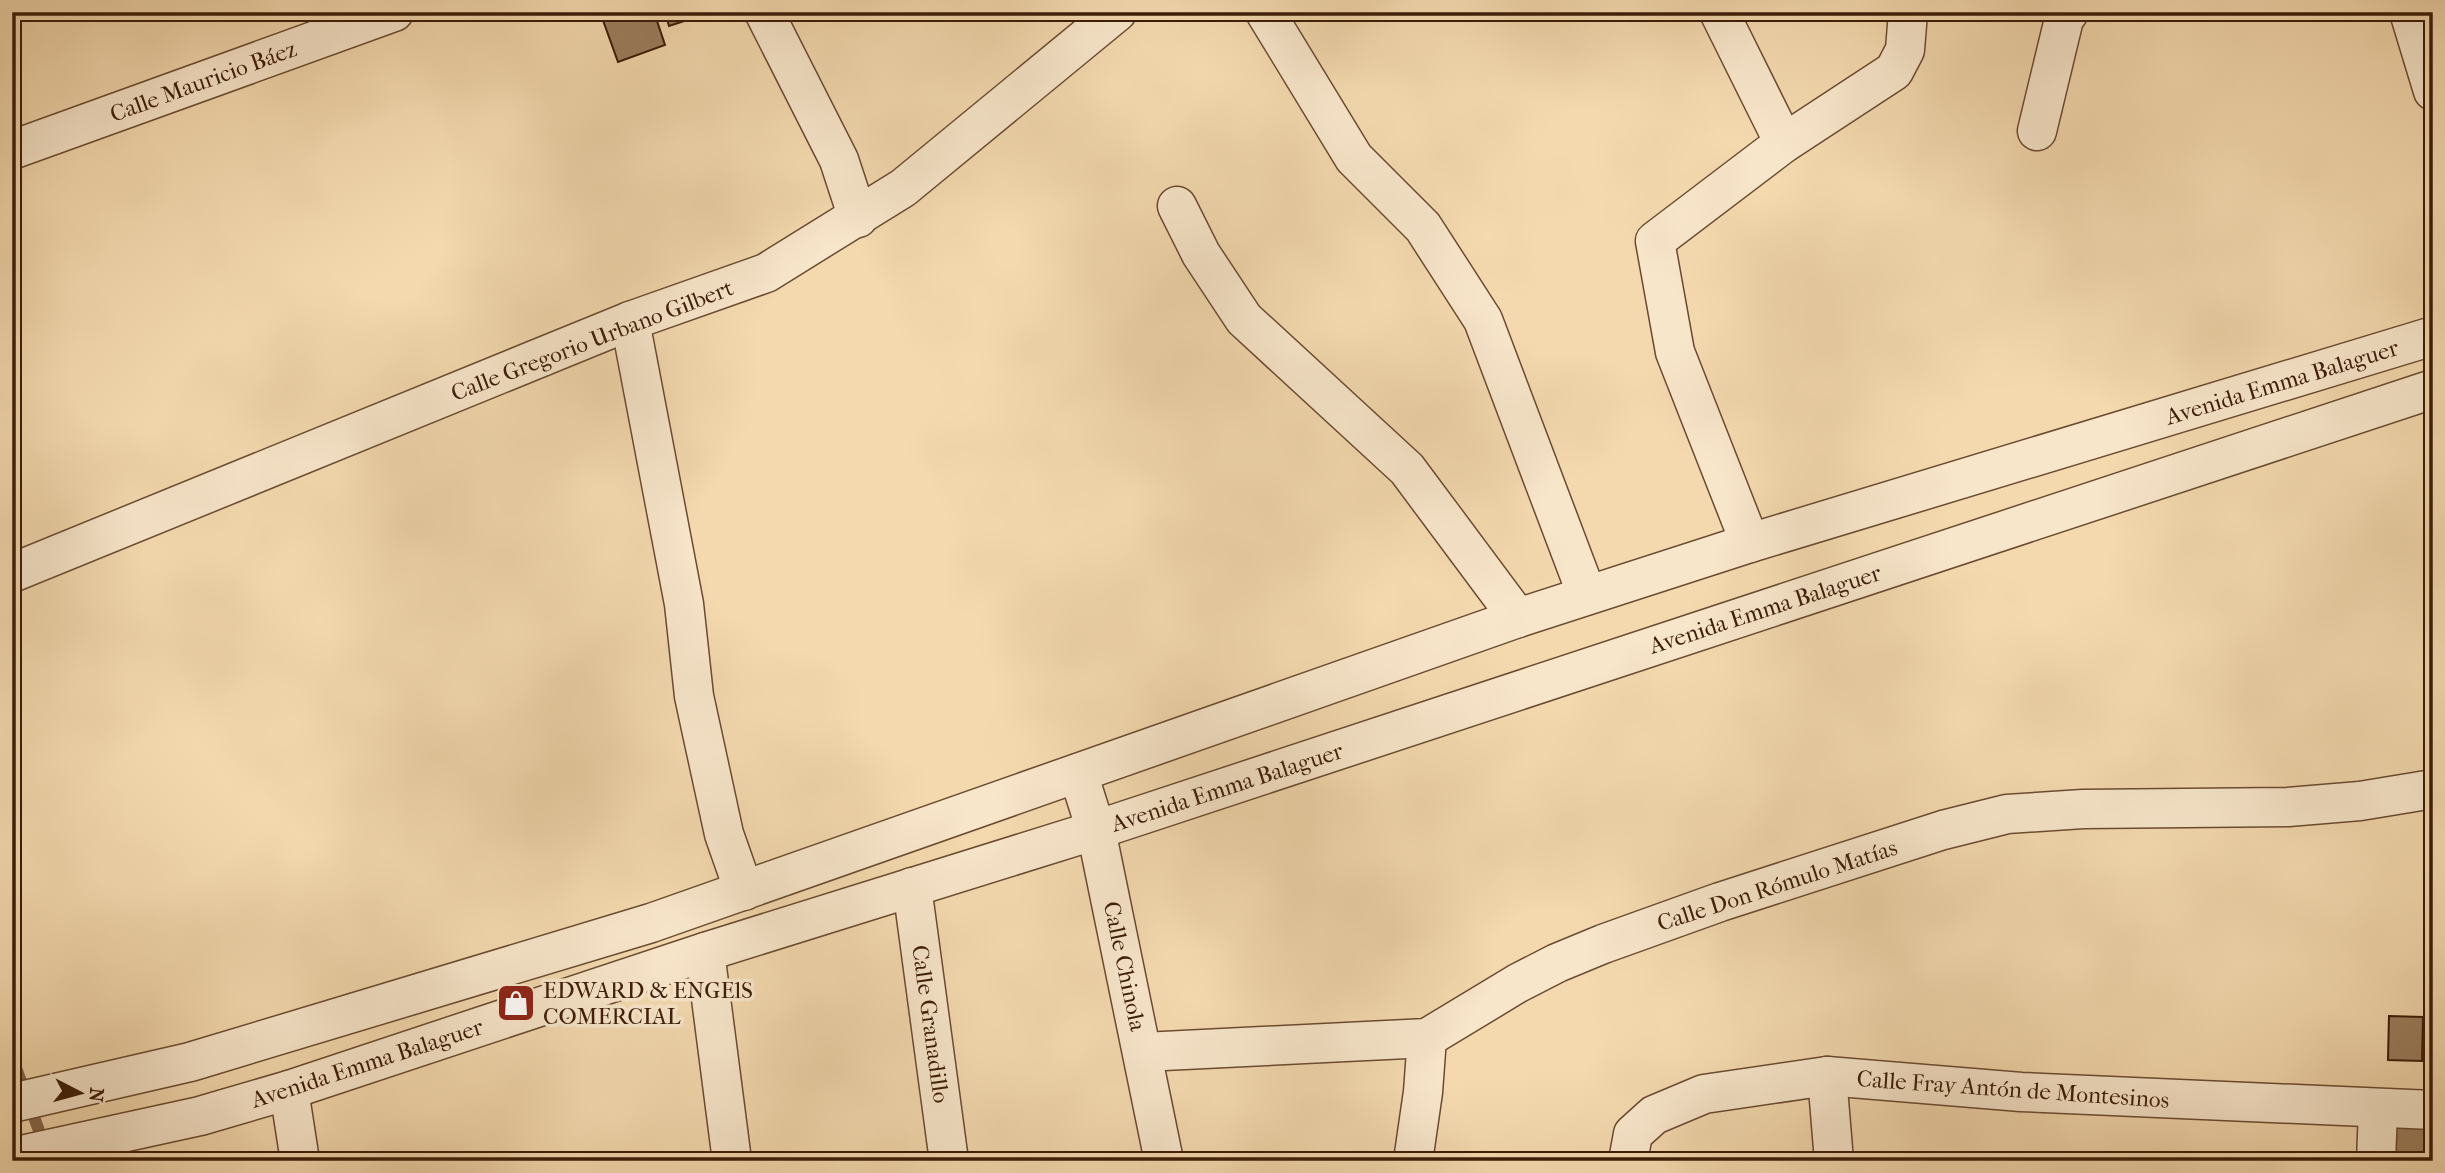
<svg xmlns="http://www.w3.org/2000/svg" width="2445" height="1173" viewBox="0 0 2445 1173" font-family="'IM FELL French Canon',serif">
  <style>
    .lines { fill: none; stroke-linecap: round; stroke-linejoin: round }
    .stream { stroke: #85674a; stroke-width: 12 }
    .building { fill: #9c7e5e; stroke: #3c1c07; stroke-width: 2 }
    .minor-casing { stroke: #6a4b31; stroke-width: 41 }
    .minor { stroke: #f8e6cb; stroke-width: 38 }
    .labels { text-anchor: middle; stroke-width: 7; stroke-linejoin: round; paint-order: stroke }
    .street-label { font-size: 23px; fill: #3c1c07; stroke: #f8e6cb }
    .poi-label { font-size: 23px; fill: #3c1c07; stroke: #f8e6cb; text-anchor: start }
  </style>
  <rect width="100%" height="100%" fill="#f4d9af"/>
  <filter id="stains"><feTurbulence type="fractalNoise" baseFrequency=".00286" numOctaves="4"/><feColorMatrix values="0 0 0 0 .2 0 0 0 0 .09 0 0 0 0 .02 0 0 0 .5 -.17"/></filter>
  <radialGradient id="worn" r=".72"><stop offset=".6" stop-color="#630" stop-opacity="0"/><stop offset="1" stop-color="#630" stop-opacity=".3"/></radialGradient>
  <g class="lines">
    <polyline class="stream" points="12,1057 45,1147"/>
  </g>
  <g class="building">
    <polygon points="600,12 654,12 665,45 618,62"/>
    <polygon points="665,12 712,12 669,26"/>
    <polygon points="2389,1016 2423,1017 2422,1061 2388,1060"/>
    <polygon points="2431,1118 2427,1161 2385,1157 2388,1121"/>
  </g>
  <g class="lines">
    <defs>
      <g id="minor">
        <polyline points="764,12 839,160 858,218"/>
        <polyline points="1265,12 1354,158 1423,227 1483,320 1587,595"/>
        <polyline points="1719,12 1784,143"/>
        <polyline points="2409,12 2433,91"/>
        <polyline points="2037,131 2064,19 2069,12"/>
        <polyline points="12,150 394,12"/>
        <polyline points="1177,206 1201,254 1244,319 1407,469 1518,618"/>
        <polyline points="630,321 684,604 694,696 724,834 744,891"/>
        <polyline points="1750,543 1675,352 1655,241 1784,143 1894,71 1905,50 1908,12"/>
        <polyline points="12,573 630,321 766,273 903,188 1117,12"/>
        <polyline points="1078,773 1096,830 1164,1161"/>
        <polyline points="912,887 949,1161"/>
        <polyline points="705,952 732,1161"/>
        <polyline points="1143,1052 1427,1038 1518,983 1557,963 1603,944 1720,902 1943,830 2007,814 2083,809 2288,807 2360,801 2433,789"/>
        <polyline points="1827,1076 1834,1161"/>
        <polyline points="289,1090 300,1161"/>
        <polyline points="12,1103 190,1062 651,923 1518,618 1750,543 2433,336"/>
        <polyline points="12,1157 200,1116 289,1090 705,952 1096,830 2433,389"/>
        <polyline points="1413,1161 1423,1092 1427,1038"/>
        <polyline points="1628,1161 1633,1134 1654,1115 1704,1094 1827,1076 2021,1092 2433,1110"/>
        <polyline points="2376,1161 2378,1110"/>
      </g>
    </defs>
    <use href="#minor" class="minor-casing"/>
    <use href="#minor" class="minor"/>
  </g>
  <defs>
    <symbol id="shop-square" viewBox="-11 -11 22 22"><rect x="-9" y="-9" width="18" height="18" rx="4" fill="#8f2418" stroke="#f8e6cb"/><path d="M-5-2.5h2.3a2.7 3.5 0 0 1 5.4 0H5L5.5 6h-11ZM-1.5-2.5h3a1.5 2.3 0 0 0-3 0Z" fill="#fff"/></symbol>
  </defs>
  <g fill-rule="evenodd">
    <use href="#shop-square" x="494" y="981" width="44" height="44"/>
  </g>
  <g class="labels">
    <g class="street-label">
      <text transform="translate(203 81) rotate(-20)" y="8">Calle Mauricio Báez</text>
      <text transform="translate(592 340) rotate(-21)" y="8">Calle Gregorio Urbano Gilbert</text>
      <text transform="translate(2282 382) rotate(-17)" y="8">Avenida Emma Balaguer</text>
      <text transform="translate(1765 609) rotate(-18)" y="8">Avenida Emma Balaguer</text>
      <text transform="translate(1227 787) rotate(-18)" y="8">Avenida Emma Balaguer</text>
      <text transform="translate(1777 885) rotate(-18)" y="8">Calle Don Rómulo Matías</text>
      <text transform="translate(1125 966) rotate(78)" y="8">Calle Chinola</text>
      <text transform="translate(931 1024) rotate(82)" y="8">Calle Granadillo</text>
      <text transform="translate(367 1063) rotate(-18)" y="8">Avenida Emma Balaguer</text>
      <text transform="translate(2013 1089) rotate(4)" y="8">Calle Fray Antón de Montesinos</text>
    </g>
    <g class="poi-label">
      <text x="543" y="998">EDWARD &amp; ENGElS<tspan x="543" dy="26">COMERCIAL</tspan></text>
    </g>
  </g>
  <rect width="2445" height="1173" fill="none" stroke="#f4d9af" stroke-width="42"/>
  <rect x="14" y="14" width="2417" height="1145" fill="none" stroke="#3c1c07" stroke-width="3.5"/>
  <rect x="21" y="21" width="2403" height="1131" fill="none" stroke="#3c1c07" stroke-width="2"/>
  <g transform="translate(80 1093) rotate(96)" stroke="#f8e6cb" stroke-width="5" paint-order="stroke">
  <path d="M0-5L12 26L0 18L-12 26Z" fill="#3c1c07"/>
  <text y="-10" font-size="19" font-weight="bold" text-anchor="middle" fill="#3c1c07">N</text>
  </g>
  <rect width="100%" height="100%" filter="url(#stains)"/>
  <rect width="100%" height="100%" fill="url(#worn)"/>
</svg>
